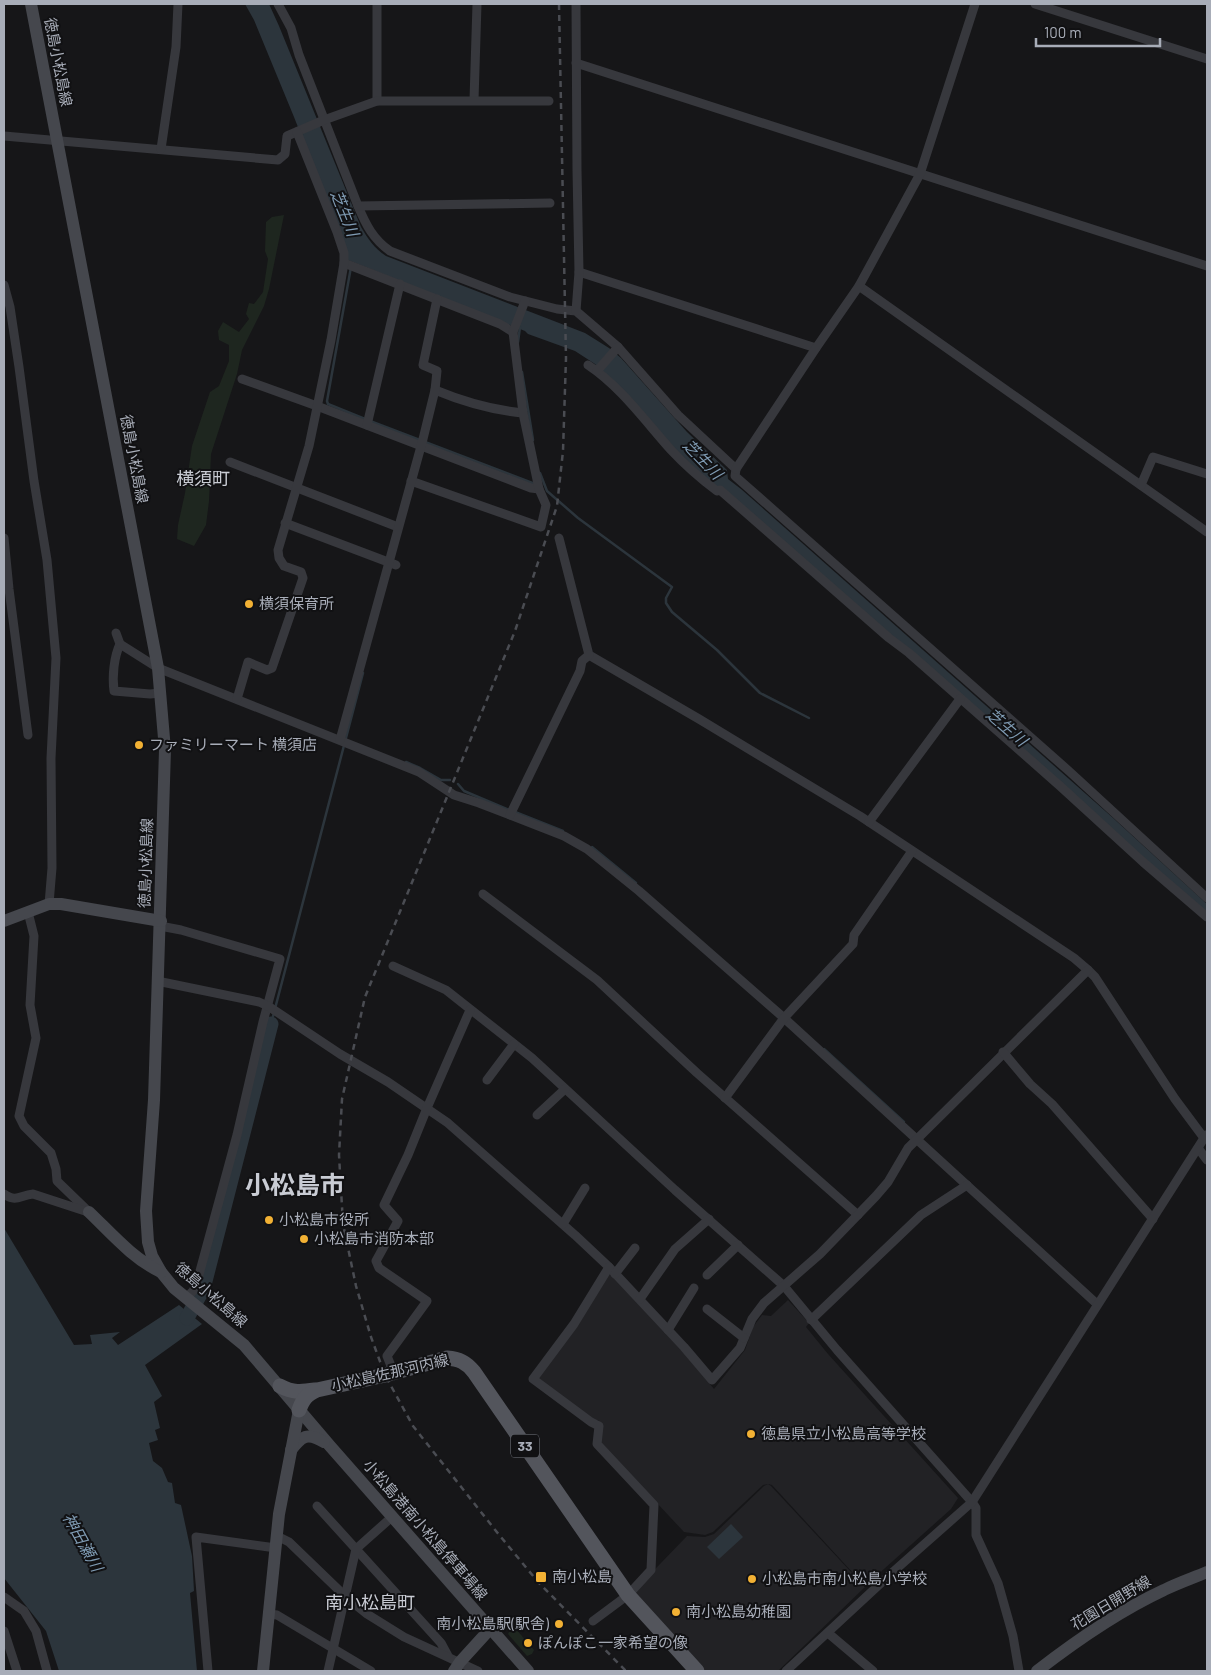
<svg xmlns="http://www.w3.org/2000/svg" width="1211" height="1675" viewBox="0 0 1211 1675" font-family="Barlow,'Noto Sans JP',sans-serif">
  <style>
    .built { fill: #222225 }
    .green { fill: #1e261f }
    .water { fill: #2c353c }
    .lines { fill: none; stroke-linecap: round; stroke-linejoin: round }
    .stream { stroke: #2c353c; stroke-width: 2.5 }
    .river { stroke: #2c353c; stroke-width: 15 }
    .street { stroke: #37383d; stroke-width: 9 }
    .secondary { stroke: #45474d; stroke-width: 12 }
    .primary { stroke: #53555c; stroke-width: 15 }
    .rail { stroke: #4a4c52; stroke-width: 2.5; stroke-dasharray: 6 5; stroke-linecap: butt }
    .poi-dot { fill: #f2b134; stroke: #111113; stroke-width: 2 }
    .labels { text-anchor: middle; stroke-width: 4; stroke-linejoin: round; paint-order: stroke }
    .shield { fill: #111113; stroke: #7b7e86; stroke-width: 1 }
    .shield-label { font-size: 14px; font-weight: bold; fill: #a8adb8 }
    .street-label { font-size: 15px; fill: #a8adb8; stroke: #111113 }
    .poi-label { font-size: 15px; fill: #a8adb8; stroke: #111113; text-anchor: start }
    .water-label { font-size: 16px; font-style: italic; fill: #7f9bb3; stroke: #111113 }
    .quarter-label { font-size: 18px; fill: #c9ccd4; stroke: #111113 }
    .town-label { font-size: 25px; font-weight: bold; fill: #c9ccd4; stroke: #111113 }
  </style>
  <rect width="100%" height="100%" fill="#161618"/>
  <g class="built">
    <polygon points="609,1273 676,1343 714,1389 745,1350 753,1327 762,1315 771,1316 788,1300 809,1323 806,1327 828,1354 958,1498 951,1509 865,1586 772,1485 768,1484 763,1485 713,1532 705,1535 684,1532 599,1441 603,1426 598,1420 593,1420 537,1378"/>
    <polygon points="768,1484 771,1486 865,1587 778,1671 704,1671 633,1592 687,1536 705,1537 714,1534 764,1486"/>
  </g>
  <g class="green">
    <polygon points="284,215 269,289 264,306 242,350 237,374 211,454 209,501 206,525 194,546 177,539 178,525 185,493 192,446 210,392 219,386 229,361 229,345 219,340 218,331 223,322 239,332 249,319 246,314 249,303 254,304 263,292 268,259 265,251 266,222 272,217"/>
    <polygon points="515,1628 534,1650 532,1654 527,1656 508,1634 510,1630"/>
  </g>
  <g class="water">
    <path d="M245 4H269L279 26 361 227C368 239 374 248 386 256L585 333 609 348 621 358 687 432 727 470 728 479 741 489 1112 817 1207 904V914L717 489 673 447 595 364 575 351 528 334 525 331 348 260 342 239 294 117 254 20Z"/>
    <polygon points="4,1228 74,1345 92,1344 90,1335 120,1332 112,1338 118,1345 179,1305 202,1324 145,1365 162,1396 154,1402 160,1428 155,1430 158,1440 149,1443 153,1461 162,1468 168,1482 172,1483 175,1503 181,1505 192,1556 194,1591 190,1593 197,1671 59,1671 46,1631 4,1578"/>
    <polygon points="731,1524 743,1537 719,1559 707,1547"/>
  </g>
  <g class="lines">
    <g class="stream">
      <polyline points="351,267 327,401 328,404 365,419"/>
      <polyline points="518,342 520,327"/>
      <polyline points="522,372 533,440"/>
      <polyline points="370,421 535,484"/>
      <polyline points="540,473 547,491 578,518 672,587 666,598 666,603 672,612 717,650 760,693 809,718"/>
      <polyline points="406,762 420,768 441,780 450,780"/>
      <polyline points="458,784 464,791 509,810"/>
      <polyline points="515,812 563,831"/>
      <polyline points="592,847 636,883"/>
      <polyline points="271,1024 363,673"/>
      <polyline points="824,1049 904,1122"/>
    </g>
    <polyline class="river" points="187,1318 203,1289 271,1024"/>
    <g class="street">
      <path d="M278 4 291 28 299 55 358 206C366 225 373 239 390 251L510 297 557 309 576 311 618 347 678 415 736 469 735 476 1070 772 1207 898"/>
      <polyline points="377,4 377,101"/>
      <polyline points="1035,4 1207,59"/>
      <polyline points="576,63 1207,266"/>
      <polyline points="474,100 477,4"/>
      <polyline points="4,136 278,160 285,154 287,136 324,120 377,101 549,101"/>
      <polyline points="161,149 176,47 178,4"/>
      <polyline points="358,206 550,203"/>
      <polyline points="344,263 500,324 513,332"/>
      <polyline points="579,272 816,348"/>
      <polyline points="4,285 10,307 19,367 34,481 47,560 56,658 51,758 52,868 49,904"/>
      <polyline points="859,286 1207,532"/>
      <polyline points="576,311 579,272 577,170 576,4"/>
      <path d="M588 365C621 387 645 421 671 450 685 465 701 479 717 491L720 490 889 638 909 653 1060 786 1143 862 1207 917"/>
      <polyline points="597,371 618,347"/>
      <polyline points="242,379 317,406 531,488 539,489"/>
      <path d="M435 390C464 402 492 410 523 413"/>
      <polyline points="367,425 400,284"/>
      <polyline points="230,462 398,527"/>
      <polyline points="736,469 816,348 859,286 920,174 975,4"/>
      <polyline points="411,481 541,527 546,505 539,489 523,413 513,332 525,301"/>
      <polyline points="1141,485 1153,457 1207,474"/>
      <polyline points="285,523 396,565"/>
      <polyline points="4,538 9,589 28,735"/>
      <polyline points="559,538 589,655 699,719 860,816 1074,958 1088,970 1095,977 1175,1099 1204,1138"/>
      <path d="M116 633 120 644C114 657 112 676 114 691L150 694 160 693"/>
      <polyline points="120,644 158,668 419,772 454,795 479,803 564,836 587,849 639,891 784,1018 1097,1304"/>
      <polyline points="237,699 248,662 267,670 272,668 303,578 301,572 284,566 279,558 278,550 309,446 331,340 344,263 344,253 337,232 297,132"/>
      <polyline points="340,740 423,439 435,390 437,371 423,365 437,299"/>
      <polyline points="510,815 580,671 582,661 589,655"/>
      <polyline points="869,822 960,699"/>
      <polyline points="483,894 597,980 697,1073 858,1215"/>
      <polyline points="28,912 34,936 30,1005 36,1038 19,1116 24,1126 51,1153 56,1169 57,1181 89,1212"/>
      <polyline points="160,926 181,930 280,959 263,1022 237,1135 197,1282 193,1291 186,1298"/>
      <polyline points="393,966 446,990 532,1058 675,1190 784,1286 837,1350 972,1502 976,1508 976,1535 998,1583 1013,1636 1019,1671"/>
      <polyline points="157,981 259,1002 268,1006 340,1054 388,1082 448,1123 575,1235 609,1267 684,1347 712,1380 740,1348 752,1319 764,1303 820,1254 876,1196 888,1182 908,1148 1088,970"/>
      <polyline points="1003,1052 1030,1084 1052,1104 1153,1219"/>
      <polyline points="487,1080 514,1044"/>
      <polyline points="725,1098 784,1018 853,944 854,935 912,851"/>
      <polyline points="537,1115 565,1089"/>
      <polyline points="1198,1148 1207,1160"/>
      <path d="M4 1194C17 1203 20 1195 33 1194L88 1212"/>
      <polyline points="563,1224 585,1188"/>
      <polyline points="615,1274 635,1248"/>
      <polyline points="707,1275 738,1245"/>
      <polyline points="640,1299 675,1249 709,1219"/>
      <polyline points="707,1309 744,1338"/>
      <polyline points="811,1320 921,1215 967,1185"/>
      <polyline points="668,1330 694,1288"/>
      <polyline points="394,1373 387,1356 427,1301 379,1268 376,1261 398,1221 384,1205 408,1155 427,1108 470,1010"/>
      <polyline points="317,1506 441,1643 448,1656"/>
      <polyline points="277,1536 289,1542 346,1597 367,1614 404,1637 478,1671"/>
      <polyline points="4,1597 24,1611 36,1631 47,1671"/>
      <polyline points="269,1614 277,1615 371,1671"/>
      <polyline points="593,1621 628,1595 651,1570 654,1505 597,1444 599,1426 591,1422 533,1379 574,1324 609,1267"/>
      <polyline points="4,1631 17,1671"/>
      <polyline points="828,1633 873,1671"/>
      <polyline points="208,1671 196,1537 276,1548"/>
      <polyline points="328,1671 356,1549 393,1516"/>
      <polyline points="786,1671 894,1571 972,1502 1206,1135"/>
    </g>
    <g class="secondary">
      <polyline points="31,4 158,668 165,750 154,1100 146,1211 148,1242 152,1256 161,1272 174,1288 244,1345 330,1446 528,1671"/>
      <polyline points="4,921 49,904 61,904 161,921"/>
      <path d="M89 1212C111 1233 133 1259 161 1272"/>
      <path d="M291 1450C302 1436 307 1432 324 1442"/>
      <polyline points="263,1671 279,1514 299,1410"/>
      <polyline points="454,1671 460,1662 490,1629"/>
      <path d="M1037 1671C1077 1640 1119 1611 1164 1590 1178 1583 1193 1578 1207 1572"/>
    </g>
    <g class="primary">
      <path d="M280 1386C293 1393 301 1392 315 1390"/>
      <path d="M299 1410C303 1399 306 1395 317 1390L385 1375 447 1358C459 1359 466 1362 474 1372L628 1595 697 1671"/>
    </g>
    <polyline class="rail" points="559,4 566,358 563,451 557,506 515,631 365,997 342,1099 339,1155 343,1224 356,1286 371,1337 385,1375 413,1426 496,1531 538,1582 626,1671"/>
  </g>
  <g class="poi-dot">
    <circle cx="249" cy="604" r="5"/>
    <circle cx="139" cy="745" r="5"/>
    <circle cx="269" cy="1220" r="5"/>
    <circle cx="304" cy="1239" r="5"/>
    <circle cx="751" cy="1434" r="5"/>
    <rect x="535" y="1571" width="12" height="12" rx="2.5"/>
    <circle cx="752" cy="1579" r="5"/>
    <circle cx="676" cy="1612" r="5"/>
    <circle cx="559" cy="1624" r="5"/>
    <circle cx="528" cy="1643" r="5"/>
  </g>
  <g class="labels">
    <rect class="shield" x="511" y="1434.5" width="28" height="23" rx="4"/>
    <g class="shield-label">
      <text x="525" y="1451">33</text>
    </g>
    <g class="street-label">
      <text transform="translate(58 62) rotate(79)" y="5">徳島小松島線</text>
      <text transform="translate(134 459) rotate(79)" y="5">徳島小松島線</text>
      <text transform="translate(146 863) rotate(-88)" y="5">徳島小松島線</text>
      <text transform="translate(211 1295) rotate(41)" y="5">徳島小松島線</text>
      <text transform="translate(390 1373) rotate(-13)" y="5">小松島佐那河内線</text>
      <text transform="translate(425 1530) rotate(49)" y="5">小松島港南小松島停車場線</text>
      <text transform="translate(1111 1603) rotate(-31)" y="5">花園日開野線</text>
    </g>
    <g class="poi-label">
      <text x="259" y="609">横須保育所</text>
      <text x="149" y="750">ファミリーマート 横須店</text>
      <text x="279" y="1225">小松島市役所</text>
      <text x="314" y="1244">小松島市消防本部</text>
      <text x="761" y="1439">徳島県立小松島高等学校</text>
      <text x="552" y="1582">南小松島</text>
      <text x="762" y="1584">小松島市南小松島小学校</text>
      <text x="686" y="1617">南小松島幼稚園</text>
      <text x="549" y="1629" text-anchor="end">南小松島駅(駅舎)</text>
      <text x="538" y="1648">ぽんぽこ一家希望の像</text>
    </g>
    <g class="water-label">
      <text transform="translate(345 213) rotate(68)" y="6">芝生川</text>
      <text transform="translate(703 459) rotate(46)" y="6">芝生川</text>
      <text transform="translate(1007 727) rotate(41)" y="6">芝生川</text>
      <text transform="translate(83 1542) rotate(61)" y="6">神田瀬川</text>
    </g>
    <g class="quarter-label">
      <text x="203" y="485">横須町</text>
      <text x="370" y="1609">南小松島町</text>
    </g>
    <g class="town-label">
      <text x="295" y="1194">小松島市</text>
    </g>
  </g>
  <rect width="1211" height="1675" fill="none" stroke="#a8adb8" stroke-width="10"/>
  <path d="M1036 38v8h124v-8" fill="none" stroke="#a8adb8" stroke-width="2.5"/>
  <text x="1044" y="38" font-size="15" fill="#a8adb8" stroke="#111113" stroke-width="4" paint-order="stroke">100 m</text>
</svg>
